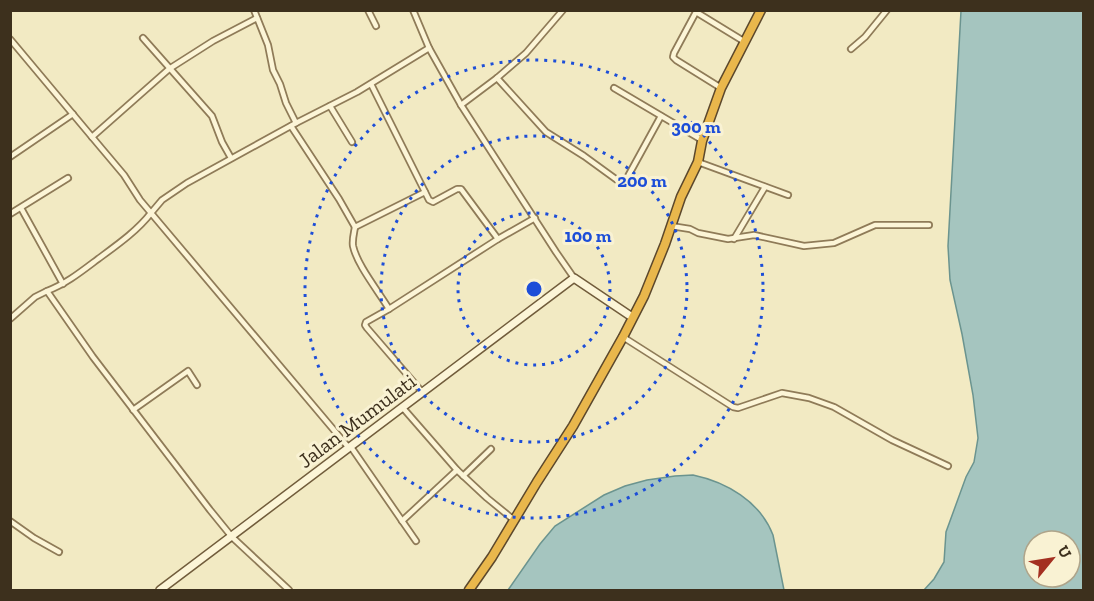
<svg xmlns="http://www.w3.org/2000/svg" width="1094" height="601" viewBox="0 0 1094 601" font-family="'Zilla Slab',serif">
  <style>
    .water { fill: #a5c5bf; stroke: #6b948f; stroke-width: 1.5; fill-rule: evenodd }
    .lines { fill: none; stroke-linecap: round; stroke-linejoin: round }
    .street-casing { stroke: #8f7b58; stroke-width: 8 }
    .secondary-casing { stroke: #715c3b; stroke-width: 10 }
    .highway-casing { stroke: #5c482c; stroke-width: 11 }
    .street { stroke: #fcf5d7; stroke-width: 4.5 }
    .secondary { stroke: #fcf5d7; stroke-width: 7 }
    .highway { stroke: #e9b74c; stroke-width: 8 }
    .ring { fill: none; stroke: #1d4ed8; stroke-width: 3; stroke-dasharray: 3 6 }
    .labels { text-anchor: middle; stroke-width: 6; stroke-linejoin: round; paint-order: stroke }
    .street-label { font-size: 21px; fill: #3d301d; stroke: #f9f2d3 }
    .centre { fill: #1d4ed8; stroke: #f9f2d3; stroke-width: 3 }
    .ring-label { font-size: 18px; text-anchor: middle; font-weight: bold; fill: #1d4ed8; stroke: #f9f2d3; stroke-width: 6; stroke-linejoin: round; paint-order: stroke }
  </style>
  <rect width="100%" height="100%" fill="#f2eac3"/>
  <g class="water">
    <path d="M961 11H1083V590H924L934 579 944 562 946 532 966 477 974 462 978 438 973 395 962 334 950 280 948 246ZM1034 541H1070V577H1034Z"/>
    <path d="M693 475C726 482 760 501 773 535L784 590H508L540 544 555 526 604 495 625 486 647 480 675 476Z"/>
  </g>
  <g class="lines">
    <defs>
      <g id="street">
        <polyline points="254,10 268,45 273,70 280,84 286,103 296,123"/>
        <polyline points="368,10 376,26"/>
        <polyline points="413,10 429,48 461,105 556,252 574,278"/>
        <polyline points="143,38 212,116 222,142 231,158"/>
        <path d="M10 39 92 137 124 175 140 200 151 213C137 231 117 245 98 259 82 271 66 284 47 291"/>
        <polyline points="851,49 865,37 887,10"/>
        <polyline points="497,78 546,132 584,156 617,180 622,181 627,178 661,116"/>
        <polyline points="371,84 429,200 433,202 457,189 461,189 498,239"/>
        <polyline points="614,88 702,140"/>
        <polyline points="721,88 676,60 673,57 674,53 696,12 745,42"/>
        <polyline points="461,105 497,78 526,53 563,10"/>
        <polyline points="330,106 352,142"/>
        <polyline points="291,126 339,199 355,227 425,192"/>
        <polyline points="92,137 169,69 213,41 257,18"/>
        <polyline points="10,157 73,114"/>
        <polyline points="698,162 788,195"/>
        <polyline points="21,208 63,284"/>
        <polyline points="10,214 68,178"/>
        <polyline points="671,226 690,229 698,233 728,239 754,235 804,246 834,243 875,225 929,225"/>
        <path d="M355 227C354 233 352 240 353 246 357 265 379 292 389 309"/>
        <polyline points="734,239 765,187"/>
        <polyline points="10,319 35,297 47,291 93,357 210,510 232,537 289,590"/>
        <polyline points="623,337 733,407 738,408 782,393 809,398 834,407 892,440 948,466"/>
        <polyline points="423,393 367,328 365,325 366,322 389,309 498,239 535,218"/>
        <polyline points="403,408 457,470 487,498 514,520"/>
        <polyline points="133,410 188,371 197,385"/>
        <polyline points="351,447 416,541"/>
        <polyline points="349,448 151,213 162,200 187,183 296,123 357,92 429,48"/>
        <polyline points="463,476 491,449"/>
        <polyline points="10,521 34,538 59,552"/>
        <polyline points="402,521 457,470"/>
      </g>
      <polyline id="secondary" points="160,590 574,278 632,317"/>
      <polyline id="highway" points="469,590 492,557 537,482 573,426 623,337 644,296 665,244 681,197 698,162 702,141 721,88 761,10"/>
    </defs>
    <use href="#street" class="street-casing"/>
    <use href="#secondary" class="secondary-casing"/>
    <use href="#highway" class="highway-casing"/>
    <use href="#street" class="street"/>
    <use href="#secondary" class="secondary"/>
    <use href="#highway" class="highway"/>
  </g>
  <g class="ring">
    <circle cx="534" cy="289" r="76"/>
    <circle cx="534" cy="289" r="153"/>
    <circle cx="534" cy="289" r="229"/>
  </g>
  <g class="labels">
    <g class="street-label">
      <text transform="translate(357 421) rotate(-37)" y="7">Jalan Mumulati</text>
    </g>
  </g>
  <circle cx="534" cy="289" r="9" class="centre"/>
  <g class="ring-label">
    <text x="696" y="133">300 m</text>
    <text x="642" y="187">200 m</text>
    <text x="588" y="242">100 m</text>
  </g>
  <rect width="1094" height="601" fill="none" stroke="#3d301d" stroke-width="24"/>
  <g transform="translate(1052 559) rotate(60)"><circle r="28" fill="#f9f2d3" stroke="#aea48a" stroke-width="1.5"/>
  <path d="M0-4.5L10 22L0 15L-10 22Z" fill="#a43021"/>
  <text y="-9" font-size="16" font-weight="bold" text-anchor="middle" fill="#3d301d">U</text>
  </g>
</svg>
